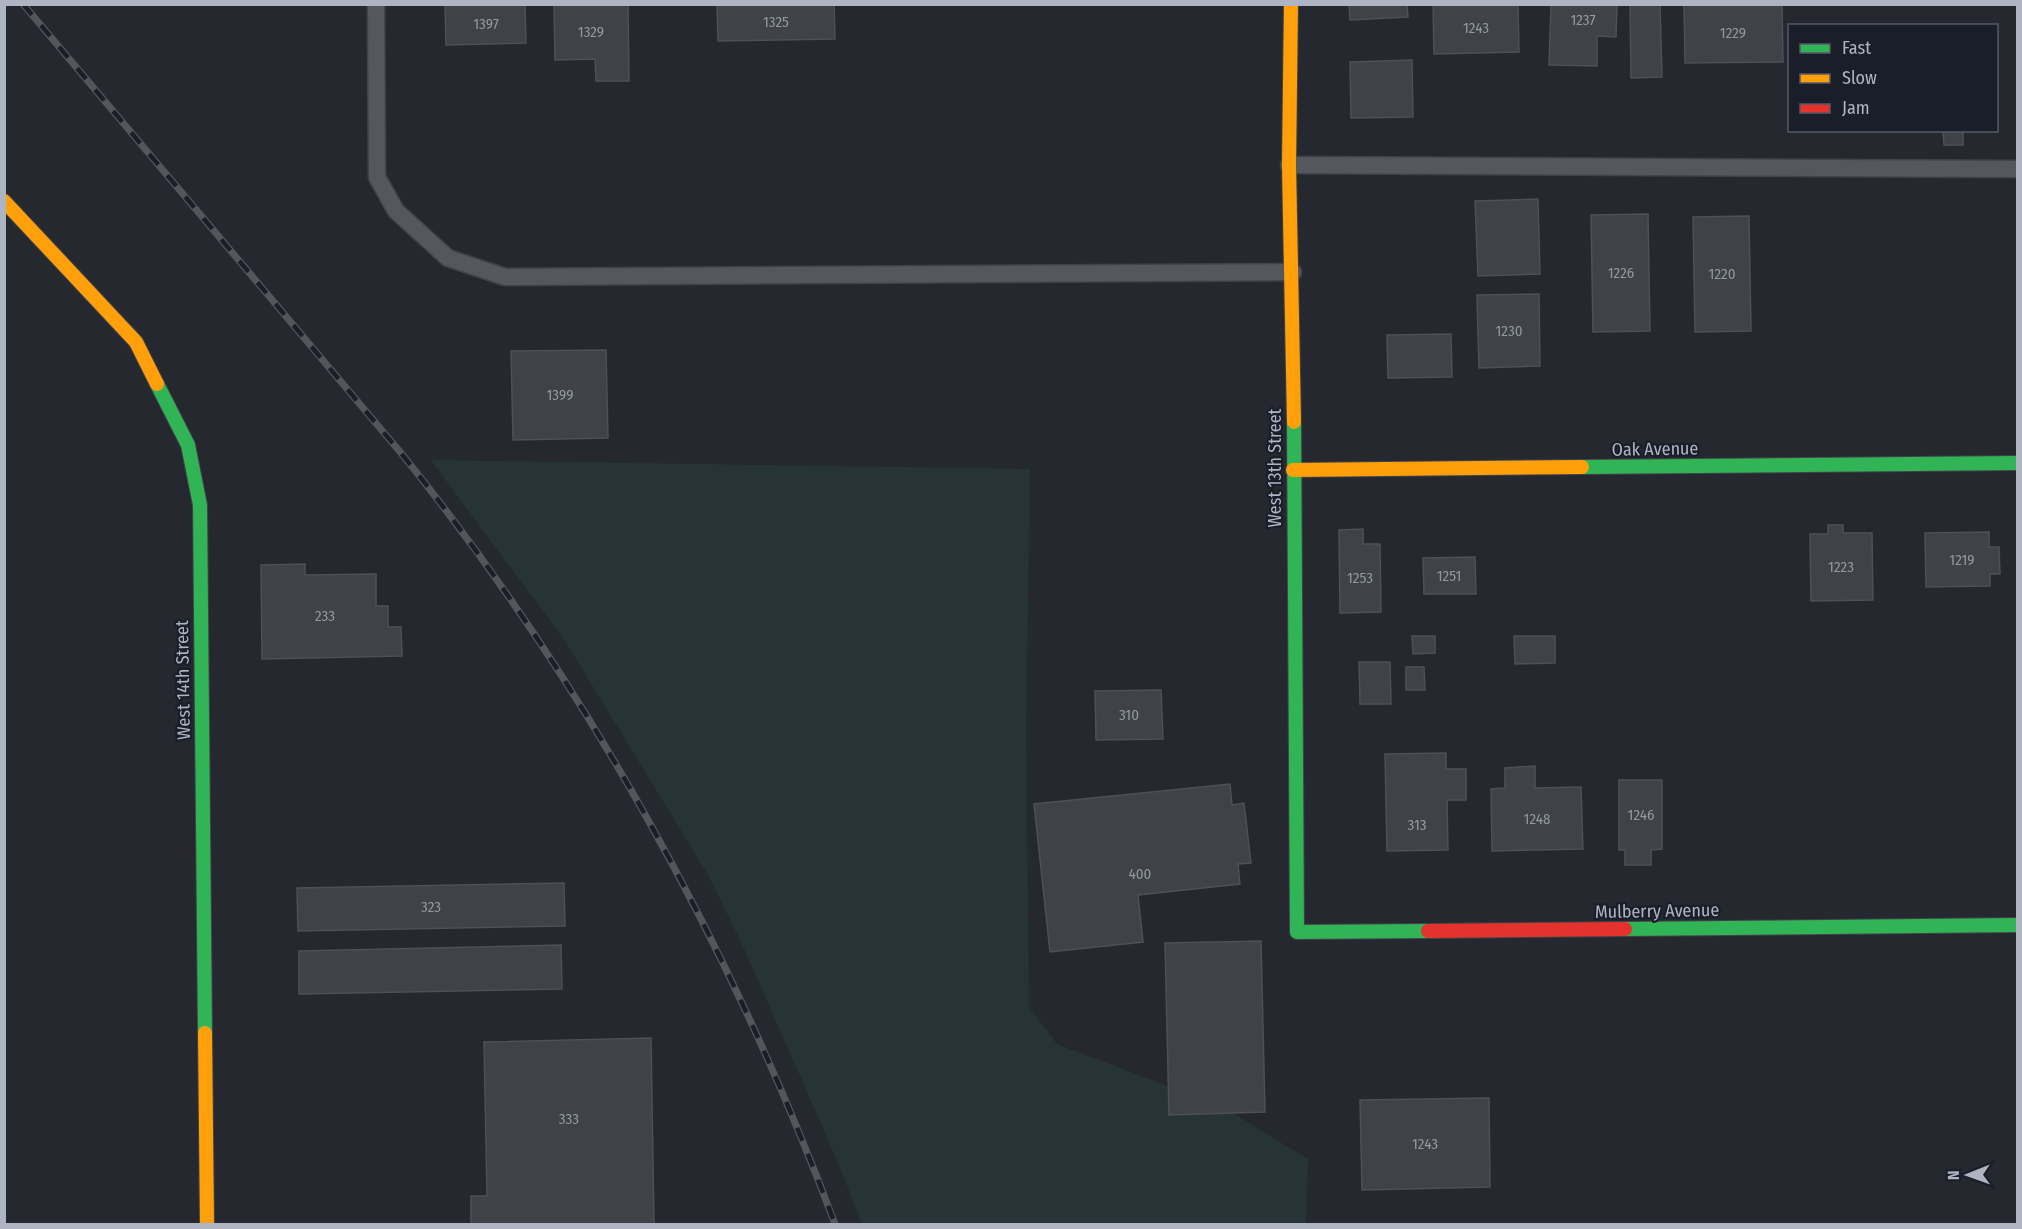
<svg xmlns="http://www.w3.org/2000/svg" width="2022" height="1229" viewBox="0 0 2022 1229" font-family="'Fira Sans Condensed',sans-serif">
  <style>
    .green { fill: #273437 }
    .building { fill: #3f4247; stroke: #4d5057; stroke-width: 1.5 }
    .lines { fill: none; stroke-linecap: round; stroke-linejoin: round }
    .lane-casing { stroke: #414349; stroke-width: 19 }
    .fast-casing { stroke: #414349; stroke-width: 16 }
    .slow-casing { stroke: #414349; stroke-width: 16 }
    .jam-casing { stroke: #414349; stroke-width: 16 }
    .lane { stroke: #54575e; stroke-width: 16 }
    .fast { stroke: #30b455; stroke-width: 14 }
    .slow { stroke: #ff9f0a; stroke-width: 14 }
    .jam { stroke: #e5322d; stroke-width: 14 }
    .rail-casing { stroke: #53565b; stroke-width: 7 }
    .rail { stroke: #1a1e28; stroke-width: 4.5; stroke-dasharray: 14; stroke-linecap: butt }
    .labels { text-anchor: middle; stroke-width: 4.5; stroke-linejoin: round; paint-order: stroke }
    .number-label { font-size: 15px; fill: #9298a2 }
    .street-label { font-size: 18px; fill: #aeb4c1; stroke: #1a1e28 }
  </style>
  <rect width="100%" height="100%" fill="#25282f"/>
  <polygon class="green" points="431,460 1030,469 1026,729 1029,1007 1057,1044 1223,1107 1308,1159 1306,1224 862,1224 837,1160 742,944 707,873 565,641"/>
  <g class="building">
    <polygon points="445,4 525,4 526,43 446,45"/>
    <polygon points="554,4 628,4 629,81 596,81 595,59 555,60"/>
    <polygon points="717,4 834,4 835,39 718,41"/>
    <polygon points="1349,4 1407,4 1408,17 1350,20"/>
    <polygon points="1433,4 1518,4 1519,52 1434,54"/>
    <polygon points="1551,4 1617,4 1616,37 1597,36 1597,66 1549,65"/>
    <polygon points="1630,4 1660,4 1662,77 1631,78"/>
    <polygon points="1684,4 1782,4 1783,62 1685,63"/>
    <polygon points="1412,60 1413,117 1351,118 1350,62"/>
    <polygon points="1943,130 1963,130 1963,145 1944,145"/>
    <polygon points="1538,199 1540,274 1478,276 1475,201"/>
    <polygon points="1648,214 1650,331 1593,332 1591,215"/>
    <polygon points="1749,216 1751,331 1695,332 1693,217"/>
    <polygon points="1539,294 1540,366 1479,368 1477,295"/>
    <polygon points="1451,334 1452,377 1388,378 1387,335"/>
    <polygon points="606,350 608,438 513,440 511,351"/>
    <polygon points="1828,525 1843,525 1843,533 1872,533 1873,600 1811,601 1810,534 1828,534"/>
    <polygon points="1363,529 1363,544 1380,544 1381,612 1340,613 1339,530"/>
    <polygon points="1989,532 1989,547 1999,547 2000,574 1990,574 1990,586 1926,587 1925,533"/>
    <polygon points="1475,557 1476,594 1424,594 1423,558"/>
    <polygon points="305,564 305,575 376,574 376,606 388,606 388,627 401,627 402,656 262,659 261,565"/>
    <polygon points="1412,636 1435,636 1435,653 1413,654"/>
    <polygon points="1514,636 1555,636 1555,663 1515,664"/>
    <polygon points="1359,662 1390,662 1391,704 1360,704"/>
    <polygon points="1406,667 1424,667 1425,690 1406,690"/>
    <polygon points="1161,690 1163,739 1096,740 1095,691"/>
    <polygon points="1446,753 1446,769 1466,769 1466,800 1447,800 1448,850 1387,851 1385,754"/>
    <polygon points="1535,766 1535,788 1581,787 1583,849 1492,851 1491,789 1505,788 1505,768"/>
    <polygon points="1619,780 1662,780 1662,849 1651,850 1651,865 1625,865 1625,850 1619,850"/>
    <polygon points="1230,784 1232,805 1244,803 1251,863 1238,864 1240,884 1138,895 1143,942 1050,952 1034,804"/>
    <polygon points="564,883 565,926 298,931 297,888"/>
    <polygon points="1261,941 1265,1112 1169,1115 1165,943"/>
    <polygon points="561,945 562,989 299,994 299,951"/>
    <polygon points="651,1038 654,1224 471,1224 471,1196 487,1196 484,1042"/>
    <polygon points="1489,1098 1490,1187 1362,1190 1360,1100"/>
  </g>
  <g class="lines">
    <defs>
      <g id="lane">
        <polyline points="376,4 377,177 396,211 448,258 505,277 1293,272"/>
        <polyline points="1289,165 2018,169"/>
      </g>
      <g id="fast">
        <polyline points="157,384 188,445 200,505 205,1033"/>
        <polyline points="1294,422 1297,932 1428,931"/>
        <polyline points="1582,467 2018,463"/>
        <polyline points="1625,929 2018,925"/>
      </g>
      <g id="slow">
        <polyline points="1291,4 1289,165 1294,422"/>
        <polyline points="4,201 136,342 157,384"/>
        <polyline points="1293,470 1582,467"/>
        <polyline points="205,1033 207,1224"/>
      </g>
      <polyline id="jam" points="1428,931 1625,929"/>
    </defs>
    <use href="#lane" class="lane-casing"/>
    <use href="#fast" class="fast-casing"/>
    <use href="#slow" class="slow-casing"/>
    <use href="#jam" class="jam-casing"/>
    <use href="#lane" class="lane"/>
    <use href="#fast" class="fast"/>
    <use href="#slow" class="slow"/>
    <use href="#jam" class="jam"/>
    <defs>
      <path id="rail" d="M23 4 401 453C586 682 732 949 835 1224"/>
    </defs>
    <use href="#rail" class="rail-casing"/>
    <use href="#rail" class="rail"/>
  </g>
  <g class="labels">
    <g class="number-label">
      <text x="1583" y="25">1237</text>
      <text x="776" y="27">1325</text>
      <text x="486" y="29">1397</text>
      <text x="1476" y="33">1243</text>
      <text x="591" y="37">1329</text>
      <text x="1733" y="38">1229</text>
      <text x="1621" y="278">1226</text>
      <text x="1722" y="279">1220</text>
      <text x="1509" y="336">1230</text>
      <text x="560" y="400">1399</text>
      <text x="1962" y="565">1219</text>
      <text x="1841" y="572">1223</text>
      <text x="1449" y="581">1251</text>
      <text x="1360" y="583">1253</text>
      <text x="325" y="621">233</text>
      <text x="1129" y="720">310</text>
      <text x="1641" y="820">1246</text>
      <text x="1537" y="824">1248</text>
      <text x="1417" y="830">313</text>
      <text x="1140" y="879">400</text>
      <text x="431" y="912">323</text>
      <text x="569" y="1124">333</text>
      <text x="1425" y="1149">1243</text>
    </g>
    <g class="street-label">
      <text transform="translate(1655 449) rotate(-1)" y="6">Oak Avenue</text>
      <text transform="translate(1275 468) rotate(-90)" y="6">West 13th Street</text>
      <text transform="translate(183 680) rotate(-91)" y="6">West 14th Street</text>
      <text transform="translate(1657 911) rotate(-1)" y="6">Mulberry Avenue</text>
    </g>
  </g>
  <rect width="2022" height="1229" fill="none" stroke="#aeb4c1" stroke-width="12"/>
  <rect x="1788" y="24" width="210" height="108" fill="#1a1e28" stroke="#555a65" stroke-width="1.5"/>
  <rect x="1800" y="44" width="30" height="9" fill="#30b455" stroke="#555a65" stroke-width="1.5"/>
  <text x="1842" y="54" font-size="18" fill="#aeb4c1">Fast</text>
  <rect x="1800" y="74" width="30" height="9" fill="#ff9f0a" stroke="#555a65" stroke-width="1.5"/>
  <text x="1842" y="84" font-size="18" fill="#aeb4c1">Slow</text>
  <rect x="1800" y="104" width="30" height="9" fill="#e5322d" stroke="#555a65" stroke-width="1.5"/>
  <text x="1842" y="114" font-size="18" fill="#aeb4c1">Jam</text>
  <g transform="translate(1968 1175) rotate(269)" stroke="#1a1e28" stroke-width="4.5" paint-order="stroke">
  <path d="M0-4.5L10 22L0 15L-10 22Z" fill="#aeb4c1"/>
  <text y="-9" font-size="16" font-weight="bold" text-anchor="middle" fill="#aeb4c1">N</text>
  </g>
</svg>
